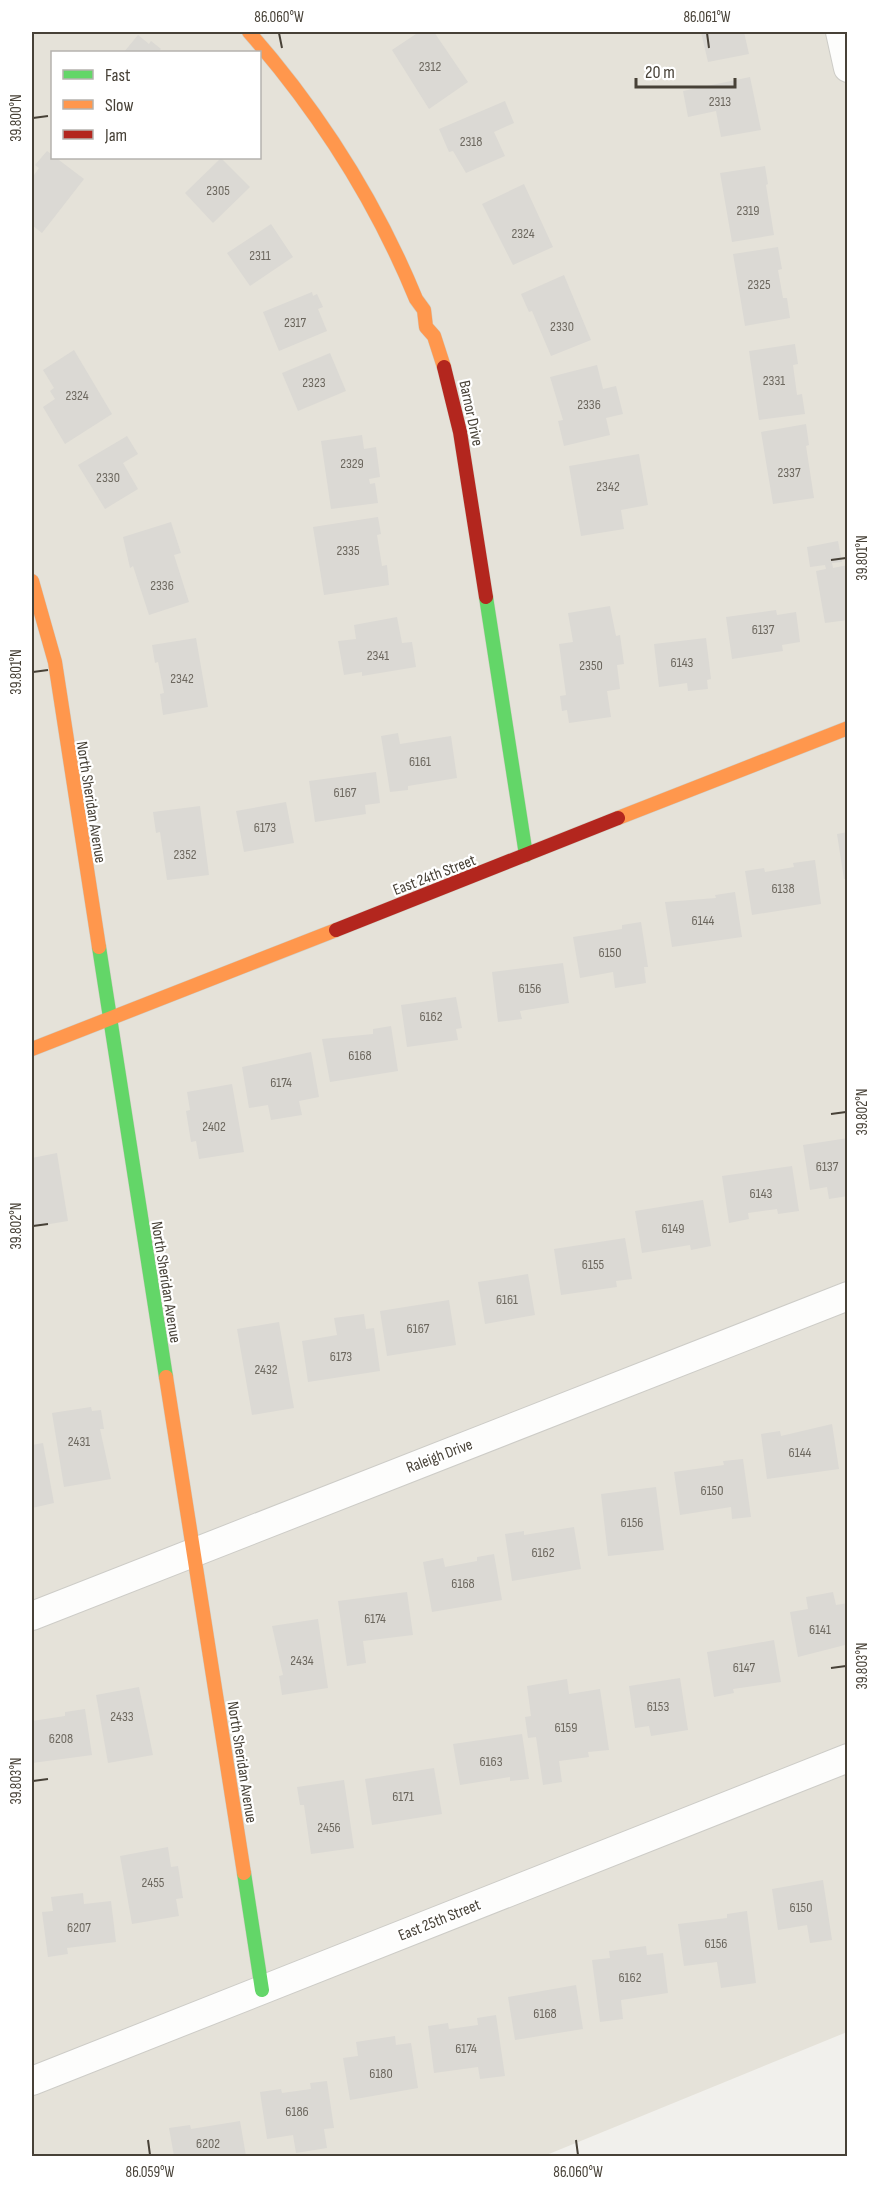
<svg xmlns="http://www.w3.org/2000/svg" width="879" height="2188" viewBox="0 0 879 2188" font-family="'Sofia Sans Condensed',sans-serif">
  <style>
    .residential { fill: #e5e2d9; fill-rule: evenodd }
    .building { fill: #dbd9d4 }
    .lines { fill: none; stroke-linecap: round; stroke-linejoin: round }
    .street-casing { stroke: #cdccc7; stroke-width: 30 }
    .fast-casing { stroke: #d0cdc3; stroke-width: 15 }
    .slow-casing { stroke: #d0cdc3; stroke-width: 15 }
    .jam-casing { stroke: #d0cdc3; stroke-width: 15 }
    .street { stroke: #fdfdfc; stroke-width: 28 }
    .fast { stroke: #63d668; stroke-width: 14 }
    .slow { stroke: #ff974d; stroke-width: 14 }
    .jam { stroke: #b3261e; stroke-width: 14 }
    .rail { stroke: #d9d9d8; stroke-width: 4.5; stroke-dasharray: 8 8; stroke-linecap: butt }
    .ticks { fill: none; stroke: #474137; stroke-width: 2 }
    .labels { text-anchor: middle; stroke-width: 4.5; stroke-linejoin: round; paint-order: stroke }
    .number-label { font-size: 14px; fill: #6d685f }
    .street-label { font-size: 16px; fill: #474137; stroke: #fff }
    .neatline { fill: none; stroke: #474137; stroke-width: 2 }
    .ticks-label { font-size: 15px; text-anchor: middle; fill: #474137 }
  </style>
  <rect width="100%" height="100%" fill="#f1f0ec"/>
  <path class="residential" d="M32 32H847V2032L544 2156H32ZM52 52H260V158H52Z"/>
  <g class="building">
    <polygon points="419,32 434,32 468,82 429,109 392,50"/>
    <polygon points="701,32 744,32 749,54 708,62"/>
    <polygon points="138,35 149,44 151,41 161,49 158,52 124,52"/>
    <polygon points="750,77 761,130 721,137 716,111 688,117 683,91"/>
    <polygon points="505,101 514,123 494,132 505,156 466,173 453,151 449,152 439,129"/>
    <polygon points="47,151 84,179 42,233 32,225 32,178 39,168 35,165"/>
    <polygon points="221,158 250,187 213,223 185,193"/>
    <polygon points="765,166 768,184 766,185 774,235 732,242 720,173"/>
    <polygon points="524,184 553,247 513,265 482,204"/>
    <polygon points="271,224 293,257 250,286 227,253"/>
    <polygon points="778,247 782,269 778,270 783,298 787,298 790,318 745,326 733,254"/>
    <polygon points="564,275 591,340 551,356 532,311 529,312 521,294"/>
    <polygon points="312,292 313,296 317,294 323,307 318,309 327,331 279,351 263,312"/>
    <polygon points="795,344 798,364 793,365 797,395 802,394 805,414 759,420 749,351"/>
    <polygon points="74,350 112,414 65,444 43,407 55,399 50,391 54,388 43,370"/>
    <polygon points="330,353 346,391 298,411 282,373"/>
    <polygon points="597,365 603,389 616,386 623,414 606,418 610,435 564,446 558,421 563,420 550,377"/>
    <polygon points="806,424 809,445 806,446 814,498 773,504 761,432"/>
    <polygon points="362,435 364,449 376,447 380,477 369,479 370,484 375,483 378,503 331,509 321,441"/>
    <polygon points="127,436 138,454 123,463 138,489 105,509 78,465"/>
    <polygon points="639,454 648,505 621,510 624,529 581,536 569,466"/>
    <polygon points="378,517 381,534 377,535 382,566 387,565 389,585 324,595 313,527"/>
    <polygon points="171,522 181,553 174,555 189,602 149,615 133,566 130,568 123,537"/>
    <polygon points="838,541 842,562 832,563 833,568 848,565 848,620 825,623 816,571 826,569 825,565 810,567 807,547"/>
    <polygon points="610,606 616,636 620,635 624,664 617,665 620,689 607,691 611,717 569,723 567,710 562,711 560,696 566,695 559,644 573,642 568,613"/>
    <polygon points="776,610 777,615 796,612 800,642 782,645 783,651 732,659 726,617"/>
    <polygon points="397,617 402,643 412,642 416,667 362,676 362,672 344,675 338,641 356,639 354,625"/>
    <polygon points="196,638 208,707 163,715 160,694 164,693 158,662 155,663 152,645"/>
    <polygon points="706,638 711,679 707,680 708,689 688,691 687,683 659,687 654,644"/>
    <polygon points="398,733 400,744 451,736 457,778 408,786 408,790 390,792 381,736"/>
    <polygon points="376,772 380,803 365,805 366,814 315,822 309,781"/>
    <polygon points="286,802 294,843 244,852 236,811"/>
    <polygon points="200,806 209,875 167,880 160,832 156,833 153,812"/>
    <polygon points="848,832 848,879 844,879 837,834"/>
    <polygon points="815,860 821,904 752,915 745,871 764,868 765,872 794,867 793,863"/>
    <polygon points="735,892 742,937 672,947 665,902 716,898 715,895"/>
    <polygon points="641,922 648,967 644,967 646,983 615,988 613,972 580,978 573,937 622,929 622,925"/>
    <polygon points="563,963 569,1003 520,1011 522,1019 498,1022 492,972"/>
    <polygon points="456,997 462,1028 456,1029 458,1040 407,1047 401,1005"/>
    <polygon points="391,1026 398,1071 330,1082 322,1039 373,1034 373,1029"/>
    <polygon points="311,1052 319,1097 299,1101 302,1115 271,1120 268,1105 249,1108 242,1067"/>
    <polygon points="232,1084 244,1152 199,1159 196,1141 191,1142 186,1111 190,1110 187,1092"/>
    <polygon points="848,1138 848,1196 829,1199 827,1187 810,1190 803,1145"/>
    <polygon points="57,1153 68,1221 32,1227 32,1158"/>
    <polygon points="792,1166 799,1211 778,1214 777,1209 748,1213 749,1219 729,1223 722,1176"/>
    <polygon points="703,1200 711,1246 691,1250 690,1245 642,1253 635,1211"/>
    <polygon points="625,1238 632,1279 616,1281 617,1287 561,1295 554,1249"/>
    <polygon points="528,1274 535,1315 485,1324 478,1282"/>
    <polygon points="449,1300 456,1345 387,1356 380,1311"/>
    <polygon points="364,1314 366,1329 374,1328 380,1371 308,1382 302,1341 337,1335 334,1318"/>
    <polygon points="279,1322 294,1408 252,1415 237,1329"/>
    <polygon points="91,1407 92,1411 101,1410 104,1429 100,1429 111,1479 64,1487 52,1413"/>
    <polygon points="832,1424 839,1469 767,1479 761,1434 780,1431 781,1436"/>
    <polygon points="43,1443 54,1503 32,1508 32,1445"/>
    <polygon points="743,1459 751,1517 732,1519 731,1507 680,1515 674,1472 724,1465 723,1461"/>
    <polygon points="656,1487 664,1550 608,1556 601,1494"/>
    <polygon points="574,1527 581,1569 512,1581 505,1534 524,1531 524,1535"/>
    <polygon points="494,1554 502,1600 432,1612 423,1562 443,1558 445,1567 477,1561 477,1557"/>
    <polygon points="407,1592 413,1635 363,1641 366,1663 347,1666 338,1601"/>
    <polygon points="833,1592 836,1605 848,1603 848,1650 845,1645 798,1657 790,1612 808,1609 806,1597"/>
    <polygon points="318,1619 328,1688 282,1695 279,1676 283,1675 272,1626"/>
    <polygon points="774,1640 781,1682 733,1689 734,1693 714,1697 707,1652"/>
    <polygon points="680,1678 688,1730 651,1736 649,1726 635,1728 629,1686"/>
    <polygon points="567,1679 569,1694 600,1689 609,1750 588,1752 589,1757 559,1761 562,1782 543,1785 536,1737 528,1738 525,1717 531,1716 527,1686"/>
    <polygon points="139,1687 153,1755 108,1763 96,1695"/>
    <polygon points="85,1709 92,1755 32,1763 32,1721 65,1716 65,1712"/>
    <polygon points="522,1734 529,1779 510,1781 510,1777 460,1785 453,1744"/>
    <polygon points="434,1768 442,1814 372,1825 365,1779"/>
    <polygon points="344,1780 354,1848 311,1854 304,1805 300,1805 297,1787"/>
    <polygon points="168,1847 171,1867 178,1866 183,1898 176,1899 179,1916 132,1924 120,1856"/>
    <polygon points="823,1880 832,1940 810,1943 807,1925 778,1930 772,1889"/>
    <polygon points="83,1893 84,1904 111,1901 116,1942 67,1948 68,1954 48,1957 42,1912 53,1911 51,1897"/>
    <polygon points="747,1911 756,1983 721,1988 717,1962 684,1966 678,1924 727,1918 727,1914"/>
    <polygon points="646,1946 647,1955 663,1953 668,1993 621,2000 623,2019 600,2022 592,1960 610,1958 609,1951"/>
    <polygon points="576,1985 583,2029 515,2040 508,1997"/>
    <polygon points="496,2015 505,2076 480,2079 478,2067 434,2073 428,2026 448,2023 449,2029 478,2025 477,2018"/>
    <polygon points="395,2036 396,2045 411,2043 418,2088 350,2100 343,2058 358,2056 356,2042"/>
    <polygon points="327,2081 334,2128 324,2129 327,2148 296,2153 293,2135 267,2139 260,2092 281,2089 282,2093 311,2089 310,2083"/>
    <polygon points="240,2121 246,2156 174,2156 169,2128 190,2125 191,2129"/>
  </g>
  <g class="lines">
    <defs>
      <g id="street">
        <polyline points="840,32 848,68"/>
        <polyline points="32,1616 848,1296"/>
        <polyline points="32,2081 848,1758"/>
      </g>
      <g id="fast">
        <polyline points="486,597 526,855"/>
        <polyline points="99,947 166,1377"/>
        <polyline points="244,1873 262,1990"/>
      </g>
      <g id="slow">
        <path d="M249 32C320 113 375 199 416 299L424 310 426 327 434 336 444 367"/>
        <polyline points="32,581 55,662 99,947"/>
        <polyline points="618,818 848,728"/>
        <polyline points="32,1049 336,930"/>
        <polyline points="166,1377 244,1873"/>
      </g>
      <g id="jam">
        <polyline points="444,367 460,432 486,597"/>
        <polyline points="336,930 618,818"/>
      </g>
    </defs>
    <use href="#street" class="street-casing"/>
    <use href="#fast" class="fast-casing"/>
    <use href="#slow" class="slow-casing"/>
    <use href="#jam" class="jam-casing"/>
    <use href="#street" class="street"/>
    <use href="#fast" class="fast"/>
    <use href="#slow" class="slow"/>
    <use href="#jam" class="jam"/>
    <polyline class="rail" points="845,2156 848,2155"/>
  </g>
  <path class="ticks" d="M279 33 282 48M707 33 709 48M33 118 48 116M831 560 846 558M33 672 48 670M831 1114 846 1112M33 1226 48 1224M831 1668 846 1666M33 1781 48 1779M148 2140 150 2155M576 2140 578 2155"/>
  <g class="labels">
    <g class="number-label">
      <text x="430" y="71">2312</text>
      <text x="720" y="106">2313</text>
      <text x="471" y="146">2318</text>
      <text x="218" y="195">2305</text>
      <text x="748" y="215">2319</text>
      <text x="523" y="238">2324</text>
      <text x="260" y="260">2311</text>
      <text x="759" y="289">2325</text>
      <text x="295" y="327">2317</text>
      <text x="562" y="331">2330</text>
      <text x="774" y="385">2331</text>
      <text x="314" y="387">2323</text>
      <text x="77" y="400">2324</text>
      <text x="589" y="409">2336</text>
      <text x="352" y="468">2329</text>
      <text x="789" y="477">2337</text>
      <text x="108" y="482">2330</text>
      <text x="608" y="491">2342</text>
      <text x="348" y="555">2335</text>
      <text x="162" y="590">2336</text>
      <text x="763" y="634">6137</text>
      <text x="378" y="660">2341</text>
      <text x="682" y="667">6143</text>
      <text x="591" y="670">2350</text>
      <text x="182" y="683">2342</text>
      <text x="420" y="766">6161</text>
      <text x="345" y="797">6167</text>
      <text x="265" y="832">6173</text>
      <text x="185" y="859">2352</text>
      <text x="783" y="893">6138</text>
      <text x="703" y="925">6144</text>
      <text x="610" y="957">6150</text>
      <text x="530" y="993">6156</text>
      <text x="431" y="1021">6162</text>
      <text x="360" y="1060">6168</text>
      <text x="281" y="1087">6174</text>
      <text x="214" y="1131">2402</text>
      <text x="827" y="1171">6137</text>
      <text x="761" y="1198">6143</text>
      <text x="673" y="1233">6149</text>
      <text x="593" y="1269">6155</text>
      <text x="507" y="1304">6161</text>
      <text x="418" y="1333">6167</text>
      <text x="341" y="1361">6173</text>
      <text x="266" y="1374">2432</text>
      <text x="79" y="1446">2431</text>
      <text x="800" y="1457">6144</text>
      <text x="712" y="1495">6150</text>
      <text x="632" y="1527">6156</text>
      <text x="543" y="1557">6162</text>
      <text x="463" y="1588">6168</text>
      <text x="375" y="1623">6174</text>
      <text x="820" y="1634">6141</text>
      <text x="302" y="1665">2434</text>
      <text x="744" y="1672">6147</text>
      <text x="658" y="1711">6153</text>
      <text x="122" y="1721">2433</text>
      <text x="566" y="1732">6159</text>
      <text x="61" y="1743">6208</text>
      <text x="491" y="1766">6163</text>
      <text x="403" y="1801">6171</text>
      <text x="329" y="1832">2456</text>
      <text x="153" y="1887">2455</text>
      <text x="801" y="1912">6150</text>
      <text x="79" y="1932">6207</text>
      <text x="716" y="1948">6156</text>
      <text x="630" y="1982">6162</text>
      <text x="545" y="2018">6168</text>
      <text x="466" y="2053">6174</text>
      <text x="381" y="2078">6180</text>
      <text x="297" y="2116">6186</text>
      <text x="208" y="2148">6202</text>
    </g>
    <g class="street-label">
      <text transform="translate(472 413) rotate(78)" y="6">Barnor Drive</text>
      <text transform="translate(92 802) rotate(81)" y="6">North Sheridan Avenue</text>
      <text transform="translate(434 874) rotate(-21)" y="6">East 24th Street</text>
      <text transform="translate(167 1282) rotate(81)" y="6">North Sheridan Avenue</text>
      <text transform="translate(439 1455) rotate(-21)" y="6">Raleigh Drive</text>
      <text transform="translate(243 1762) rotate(81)" y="6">North Sheridan Avenue</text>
      <text transform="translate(439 1919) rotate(-22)" y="6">East 25th Street</text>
    </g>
  </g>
  <rect width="879" height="2188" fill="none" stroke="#ffffff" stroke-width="66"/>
  <rect x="51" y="51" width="210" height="108" fill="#ffffff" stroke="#b5b3af" stroke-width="1.5"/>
  <rect x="63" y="70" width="30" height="9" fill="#63d668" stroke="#b5b3af" stroke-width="1.5"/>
  <text x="105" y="81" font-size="18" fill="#474137">Fast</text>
  <rect x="63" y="100" width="30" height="9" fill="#ff974d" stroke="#b5b3af" stroke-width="1.5"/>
  <text x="105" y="111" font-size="18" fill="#474137">Slow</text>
  <rect x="63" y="130" width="30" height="9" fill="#b3261e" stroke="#b5b3af" stroke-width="1.5"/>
  <text x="105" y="141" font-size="18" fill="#474137">Jam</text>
  <path d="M636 78v9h99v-9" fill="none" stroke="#474137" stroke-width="3"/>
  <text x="645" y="78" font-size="18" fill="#474137" stroke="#ffffff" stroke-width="4.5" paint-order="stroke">20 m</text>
  <rect x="33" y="33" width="813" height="2122" class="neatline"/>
  <g class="ticks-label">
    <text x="279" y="22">86.060°W</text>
    <text x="707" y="22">86.061°W</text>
    <text transform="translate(16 118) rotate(-90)" y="5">39.800°N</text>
    <text transform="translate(862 558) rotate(-90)" y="5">39.801°N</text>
    <text transform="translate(16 672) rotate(-90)" y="5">39.801°N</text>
    <text transform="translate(862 1112) rotate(-90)" y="5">39.802°N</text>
    <text transform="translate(16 1226) rotate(-90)" y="5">39.802°N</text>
    <text transform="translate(862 1666) rotate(-90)" y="5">39.803°N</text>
    <text transform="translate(16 1781) rotate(-90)" y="5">39.803°N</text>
    <text x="150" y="2177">86.059°W</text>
    <text x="578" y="2177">86.060°W</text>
  </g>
</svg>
